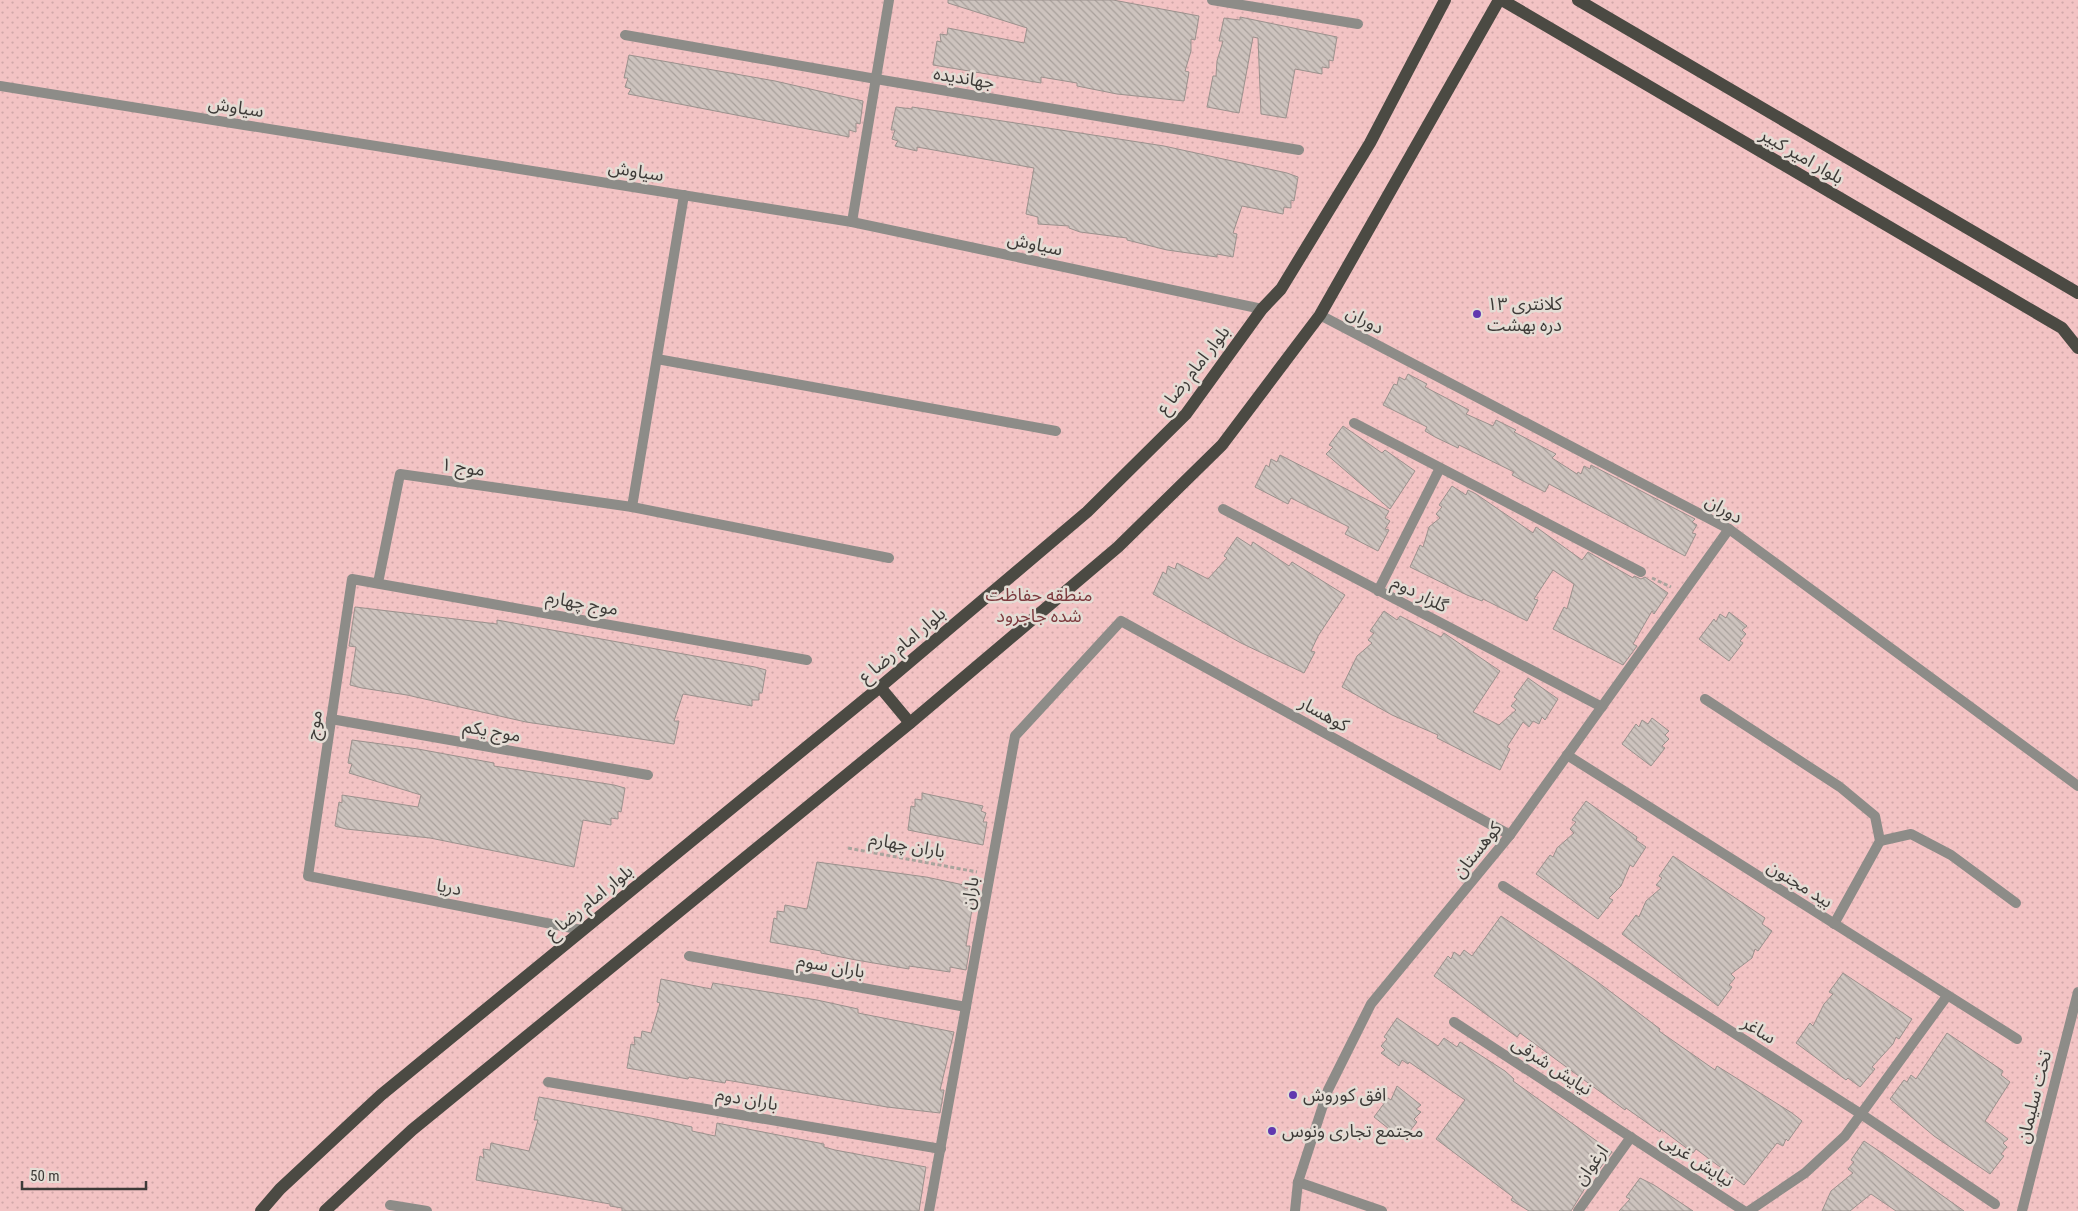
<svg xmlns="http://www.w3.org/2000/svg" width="2078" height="1211" viewBox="0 0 2078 1211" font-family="'Roboto Condensed','Noto Sans Arabic',sans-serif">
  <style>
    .green { fill: url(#green-dots) }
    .building { fill: url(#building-back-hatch); stroke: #9b918d }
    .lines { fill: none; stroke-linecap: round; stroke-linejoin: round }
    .path { stroke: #a9a49d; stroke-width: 3; stroke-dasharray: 4 2.5; stroke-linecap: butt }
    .street { stroke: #8d8c88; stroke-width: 10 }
    .primary { stroke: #4b4a43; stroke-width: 12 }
    .poi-dot { fill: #6038af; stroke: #e4ddd5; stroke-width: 2 }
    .labels { text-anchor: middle; stroke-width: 5; stroke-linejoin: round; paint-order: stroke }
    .street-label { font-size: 18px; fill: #3e3b38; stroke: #e4ddd5 }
    .poi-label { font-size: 18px; fill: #3e3b38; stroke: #e4ddd5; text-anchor: start }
    .park-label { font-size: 18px; fill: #7d3b3f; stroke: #e4ddd5 }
  </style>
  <defs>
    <pattern id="green-dots" width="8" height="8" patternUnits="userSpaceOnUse" patternTransform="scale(1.25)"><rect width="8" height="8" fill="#f3c3c4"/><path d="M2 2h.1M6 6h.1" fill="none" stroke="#d1a8a9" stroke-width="1.8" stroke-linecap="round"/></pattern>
    <pattern id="building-back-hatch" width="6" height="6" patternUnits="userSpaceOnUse" patternTransform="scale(1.25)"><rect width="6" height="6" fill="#cdc3be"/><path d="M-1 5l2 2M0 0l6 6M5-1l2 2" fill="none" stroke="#a8a09b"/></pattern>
  </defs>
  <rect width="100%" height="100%" fill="#e4ddd5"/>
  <rect class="green" x="0" y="0" width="2078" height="1211"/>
  <g class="building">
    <polygon points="948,0 1113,0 1199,16 1195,40 1191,39 1191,51 1185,71 1189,72 1184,101 1117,94 1077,86 1077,83 1041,77 1041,83 933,65 937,41 941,42 940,34 947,35 948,28 1024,43 1027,28 948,3"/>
    <polygon points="1240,17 1337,37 1333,61 1329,60 1329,68 1322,67 1322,74 1295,69 1286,118 1261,114 1258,38 1253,37 1239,113 1207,107 1213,76 1216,76 1217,61 1223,41 1219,41 1224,18 1240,20"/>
    <polygon points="629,55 775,81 863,101 860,124 856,123 856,132 849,130 849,137 628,94 631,89 625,87 628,78 624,78"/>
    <polygon points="896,107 912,109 912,107 1164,146 1287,173 1298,177 1294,201 1291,200 1291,208 1284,207 1283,214 1242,206 1233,233 1237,234 1233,257 1217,254 1217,257 1167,250 1127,240 1127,238 1080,232 1069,228 1069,226 1038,224 1038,217 1026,214 1034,168 917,147 917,151 895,146 898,141 892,139 895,130 891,130"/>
    <polygon points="1408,374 1427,384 1425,387 1469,410 1466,414 1493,426 1496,420 1516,430 1514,432 1556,454 1552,458 1577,474 1578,472 1581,474 1584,466 1590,469 1591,465 1695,519 1692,522 1697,525 1692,533 1696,534 1685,556 1549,484 1545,492 1523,481 1512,475 1514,472 1459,445 1458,448 1435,437 1425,431 1427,427 1383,405 1394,384 1397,385 1399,377 1405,380"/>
    <polygon points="1343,426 1382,453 1385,450 1415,471 1390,509 1326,454 1333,447 1329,445"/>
    <polygon points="1280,455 1389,511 1385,518 1390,521 1385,529 1389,530 1378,551 1345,534 1349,527 1291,498 1288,504 1255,487 1266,465 1269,467 1271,459 1277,462"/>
    <polygon points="1452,486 1466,495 1468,490 1476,494 1533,533 1536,527 1582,560 1588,552 1633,578 1634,576 1641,579 1645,577 1668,593 1654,614 1652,611 1633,644 1637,646 1623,665 1553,629 1564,607 1567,609 1574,584 1553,570 1534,599 1538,600 1527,621 1483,599 1482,601 1467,595 1410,567 1420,545 1423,547 1429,527 1440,518 1436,514 1442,507 1439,505"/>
    <polygon points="1237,537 1251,546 1253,542 1289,566 1292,562 1345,595 1318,636 1311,651 1315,652 1304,673 1241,643 1153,594 1163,572 1166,574 1168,566 1175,569 1177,563 1208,579 1227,558 1224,556"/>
    <polygon points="355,607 497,624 497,620 755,667 766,670 762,693 759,693 759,700 752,700 752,706 683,694 674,721 679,721 674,744 526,722 407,695 362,688 350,685 356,647 349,646"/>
    <polygon points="1384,611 1397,620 1400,616 1441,637 1444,633 1500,671 1473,712 1499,725 1516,710 1511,706 1517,699 1514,697 1528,678 1558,699 1545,720 1542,717 1539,724 1533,721 1529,727 1523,722 1507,747 1510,749 1500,770 1437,738 1438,735 1392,715 1342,687 1357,656 1372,643 1368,640 1374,633 1370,631"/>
    <polygon points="1729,612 1747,626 1742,630 1746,634 1740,641 1743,643 1729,661 1699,639 1714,619 1716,622 1720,614 1726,618"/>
    <polygon points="1652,718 1669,731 1665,735 1669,739 1662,746 1665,748 1651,766 1622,744 1636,724 1639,727 1642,720 1648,724"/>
    <polygon points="352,740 418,749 494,763 494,766 614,785 625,788 621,812 618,811 618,819 611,818 611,825 583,820 574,867 430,838 346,829 335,826 339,802 342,803 342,795 418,807 421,795 349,773 352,764 348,763"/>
    <polygon points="922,793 983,806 981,811 986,813 983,822 987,822 983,845 908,830 911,806 915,807 915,799 922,800"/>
    <polygon points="1586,801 1637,837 1636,840 1646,847 1633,867 1630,865 1621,886 1609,898 1613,900 1598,919 1536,874 1550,855 1553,857 1557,848 1574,833 1570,829 1576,822 1572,820"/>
    <polygon points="1673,856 1765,918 1762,924 1772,931 1758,951 1755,949 1752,958 1731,974 1735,978 1729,985 1732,987 1718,1006 1622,934 1636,915 1639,917 1646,901 1661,888 1656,885 1662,878 1659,876"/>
    <polygon points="817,862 926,877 964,885 964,888 975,891 966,946 970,946 966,970 950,967 950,972 909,966 909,969 856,960 821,953 821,951 770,942 774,918 777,919 777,911 784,912 785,905 807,909"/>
    <polygon points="1501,916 1595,980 1660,1029 1659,1031 1715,1070 1717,1066 1792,1113 1802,1121 1788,1141 1786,1139 1783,1146 1777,1143 1744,1185 1696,1149 1693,1153 1661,1129 1660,1132 1626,1108 1625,1110 1520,1033 1517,1037 1434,976 1448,956 1451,959 1454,952 1460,956 1464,950 1472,956"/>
    <polygon points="1843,973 1912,1019 1899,1039 1896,1037 1893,1044 1872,1067 1875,1069 1860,1087 1848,1078 1846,1080 1796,1043 1810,1023 1813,1026 1824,1004 1833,994 1829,992"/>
    <polygon points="661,979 711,989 713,983 817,1000 858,1009 858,1013 954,1032 940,1090 944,1090 940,1113 887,1107 726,1080 725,1083 689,1077 688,1079 627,1068 631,1044 635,1045 634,1037 641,1038 642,1031 651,1033 660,1003 657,1002"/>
    <polygon points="1397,1018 1438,1046 1444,1038 1457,1047 1460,1042 1505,1071 1514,1079 1513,1081 1612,1152 1598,1171 1596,1170 1571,1211 1529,1211 1511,1200 1513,1197 1436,1139 1465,1100 1409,1062 1408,1064 1402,1060 1399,1066 1381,1053 1385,1050 1381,1046 1387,1039 1384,1037"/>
    <polygon points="1947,1033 2003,1071 2001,1075 2010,1082 1985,1121 2008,1139 2003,1143 2007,1147 2001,1154 2004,1156 1990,1174 1934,1136 1890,1099 1904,1080 1907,1082 1911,1075 1916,1079"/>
    <polygon points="1397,1086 1421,1105 1416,1109 1421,1112 1414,1119 1417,1122 1403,1140 1374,1117 1388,1098 1391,1100"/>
    <polygon points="539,1097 651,1118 692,1127 692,1131 715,1136 717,1123 824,1144 824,1147 835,1150 926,1167 919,1211 622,1211 622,1208 610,1206 610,1204 476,1180 480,1156 484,1158 483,1149 490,1150 491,1143 529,1151 538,1120 534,1120"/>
    <polygon points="1864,1141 1885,1155 1964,1211 1896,1211 1871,1194 1850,1211 1822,1211 1831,1191 1853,1173 1848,1169 1854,1162 1851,1160"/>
    <polygon points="1640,1178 1654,1185 1693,1211 1619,1211 1630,1199 1626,1197"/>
  </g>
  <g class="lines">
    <g class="path">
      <polyline points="1652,578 1671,587"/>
      <polyline points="848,848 977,872"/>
    </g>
    <g class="street">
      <polyline points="1212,0 1358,24"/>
      <polyline points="625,35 876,79 1299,150"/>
      <polyline points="0,86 852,222 1262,309"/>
      <polyline points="852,222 889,0"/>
      <polyline points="1320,315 1729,529 2078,786"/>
      <polyline points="657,359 1056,431"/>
      <polyline points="1354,423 1641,572"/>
      <polyline points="632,507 684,195"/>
      <polyline points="1223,509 1602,707"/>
      <polyline points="378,583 400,474 632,507 889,558"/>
      <polyline points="1378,591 1440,468"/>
      <polyline points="1705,699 1840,787 1875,816 1880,841 1834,924"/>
      <polyline points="331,719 648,775"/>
      <polyline points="1567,755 2017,1039"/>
      <polyline points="1880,841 1911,834 1951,855 2016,903"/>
      <polyline points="1503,886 1861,1114 1995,1204"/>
      <polyline points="582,930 308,876 352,579 807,660"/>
      <polyline points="689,956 966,1007"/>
      <polyline points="1454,1022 1744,1211"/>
      <polyline points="548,1082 941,1149"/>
      <polyline points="1298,1182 1382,1211"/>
      <polyline points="390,1205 427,1211"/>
      <polyline points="929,1211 1015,736 1121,621 1510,835"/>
      <polyline points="1295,1211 1298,1182 1328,1090 1371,1004 1510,835 1729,529"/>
      <polyline points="1578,1211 1631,1137"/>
      <polyline points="1749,1211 1805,1173 1845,1136 1947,996"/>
      <polyline points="2022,1211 2078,992"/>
    </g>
    <g class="primary">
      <polyline points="1502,0 2062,328 2078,348"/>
      <polyline points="1578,0 2078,293"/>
      <polyline points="880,687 910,723"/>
      <polyline points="261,1211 280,1189 381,1095 880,687 1087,512 1186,414 1262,309 1281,289 1370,143 1445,0"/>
      <polyline points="325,1211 412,1130 910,723 1118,547 1222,445 1320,315 1499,0"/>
    </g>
  </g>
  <g class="poi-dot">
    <circle cx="1477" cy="314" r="5"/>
    <circle cx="1293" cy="1095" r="5"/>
    <circle cx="1272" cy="1131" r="5"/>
  </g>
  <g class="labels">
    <g class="street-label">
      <text transform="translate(964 78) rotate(9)" y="6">جهاندیده</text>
      <text transform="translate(236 107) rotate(9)" y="6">سیاوش</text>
      <text transform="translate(1802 156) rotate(30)" y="6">بلوار امیر کبیر</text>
      <text transform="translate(636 171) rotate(9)" y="6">سیاوش</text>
      <text transform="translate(1035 244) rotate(12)" y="6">سیاوش</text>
      <text transform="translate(1365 320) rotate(28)" y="6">دوران</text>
      <text transform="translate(1193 370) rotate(-52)" y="6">بلوار امام رضا ع</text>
      <text transform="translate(463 467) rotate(8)" y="6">موج ۱</text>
      <text transform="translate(1724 509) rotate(30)" y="6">دوران</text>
      <text transform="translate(1420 594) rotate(27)" y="6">گلزار دوم</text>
      <text transform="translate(582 603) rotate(10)" y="6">موج چهارم</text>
      <text transform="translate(902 645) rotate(-40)" y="6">بلوار امام رضا ع</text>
      <text transform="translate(1324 714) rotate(29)" y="6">کوهسار</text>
      <text transform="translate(314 725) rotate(-82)" y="6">موج</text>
      <text transform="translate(492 731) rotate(10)" y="6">موج یکم</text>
      <text transform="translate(907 845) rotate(10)" y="6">باران چهارم</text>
      <text transform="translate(1477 850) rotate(-51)" y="6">کوهستان</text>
      <text transform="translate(1800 884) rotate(32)" y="6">بید مجنون</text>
      <text transform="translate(449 887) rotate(11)" y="6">دریا</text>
      <text transform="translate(970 893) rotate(-80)" y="6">باران</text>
      <text transform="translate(589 902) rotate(-39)" y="6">بلوار امام رضا ع</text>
      <text transform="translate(831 966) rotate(10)" y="6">باران سوم</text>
      <text transform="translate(1759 1030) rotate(32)" y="6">ساغر</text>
      <text transform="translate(1552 1066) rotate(33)" y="6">نیایش شرقی</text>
      <text transform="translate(2034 1097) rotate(-76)" y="6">تخت سلیمان</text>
      <text transform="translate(747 1099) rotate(10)" y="6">باران دوم</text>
      <text transform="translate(1697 1160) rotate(33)" y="6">نیایش غربی</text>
      <text transform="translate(1591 1165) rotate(-54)" y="6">ارغوان</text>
    </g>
    <g class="poi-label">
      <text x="1487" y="310">کلانتری ۱۳<tspan x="1487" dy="21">دره بهشت</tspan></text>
      <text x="1303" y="1101">افق کوروش</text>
      <text x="1282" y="1137">مجتمع تجاری ونوس</text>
    </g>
    <g class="park-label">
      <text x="1039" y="601">منطقه حفاظت<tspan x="1039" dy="21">شده جاجرود</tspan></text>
    </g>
  </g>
  <path d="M22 1181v8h124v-8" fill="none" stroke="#3e3b38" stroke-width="2.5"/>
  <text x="30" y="1181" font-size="15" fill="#3e3b38" stroke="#e4ddd5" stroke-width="4" paint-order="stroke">50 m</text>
</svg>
